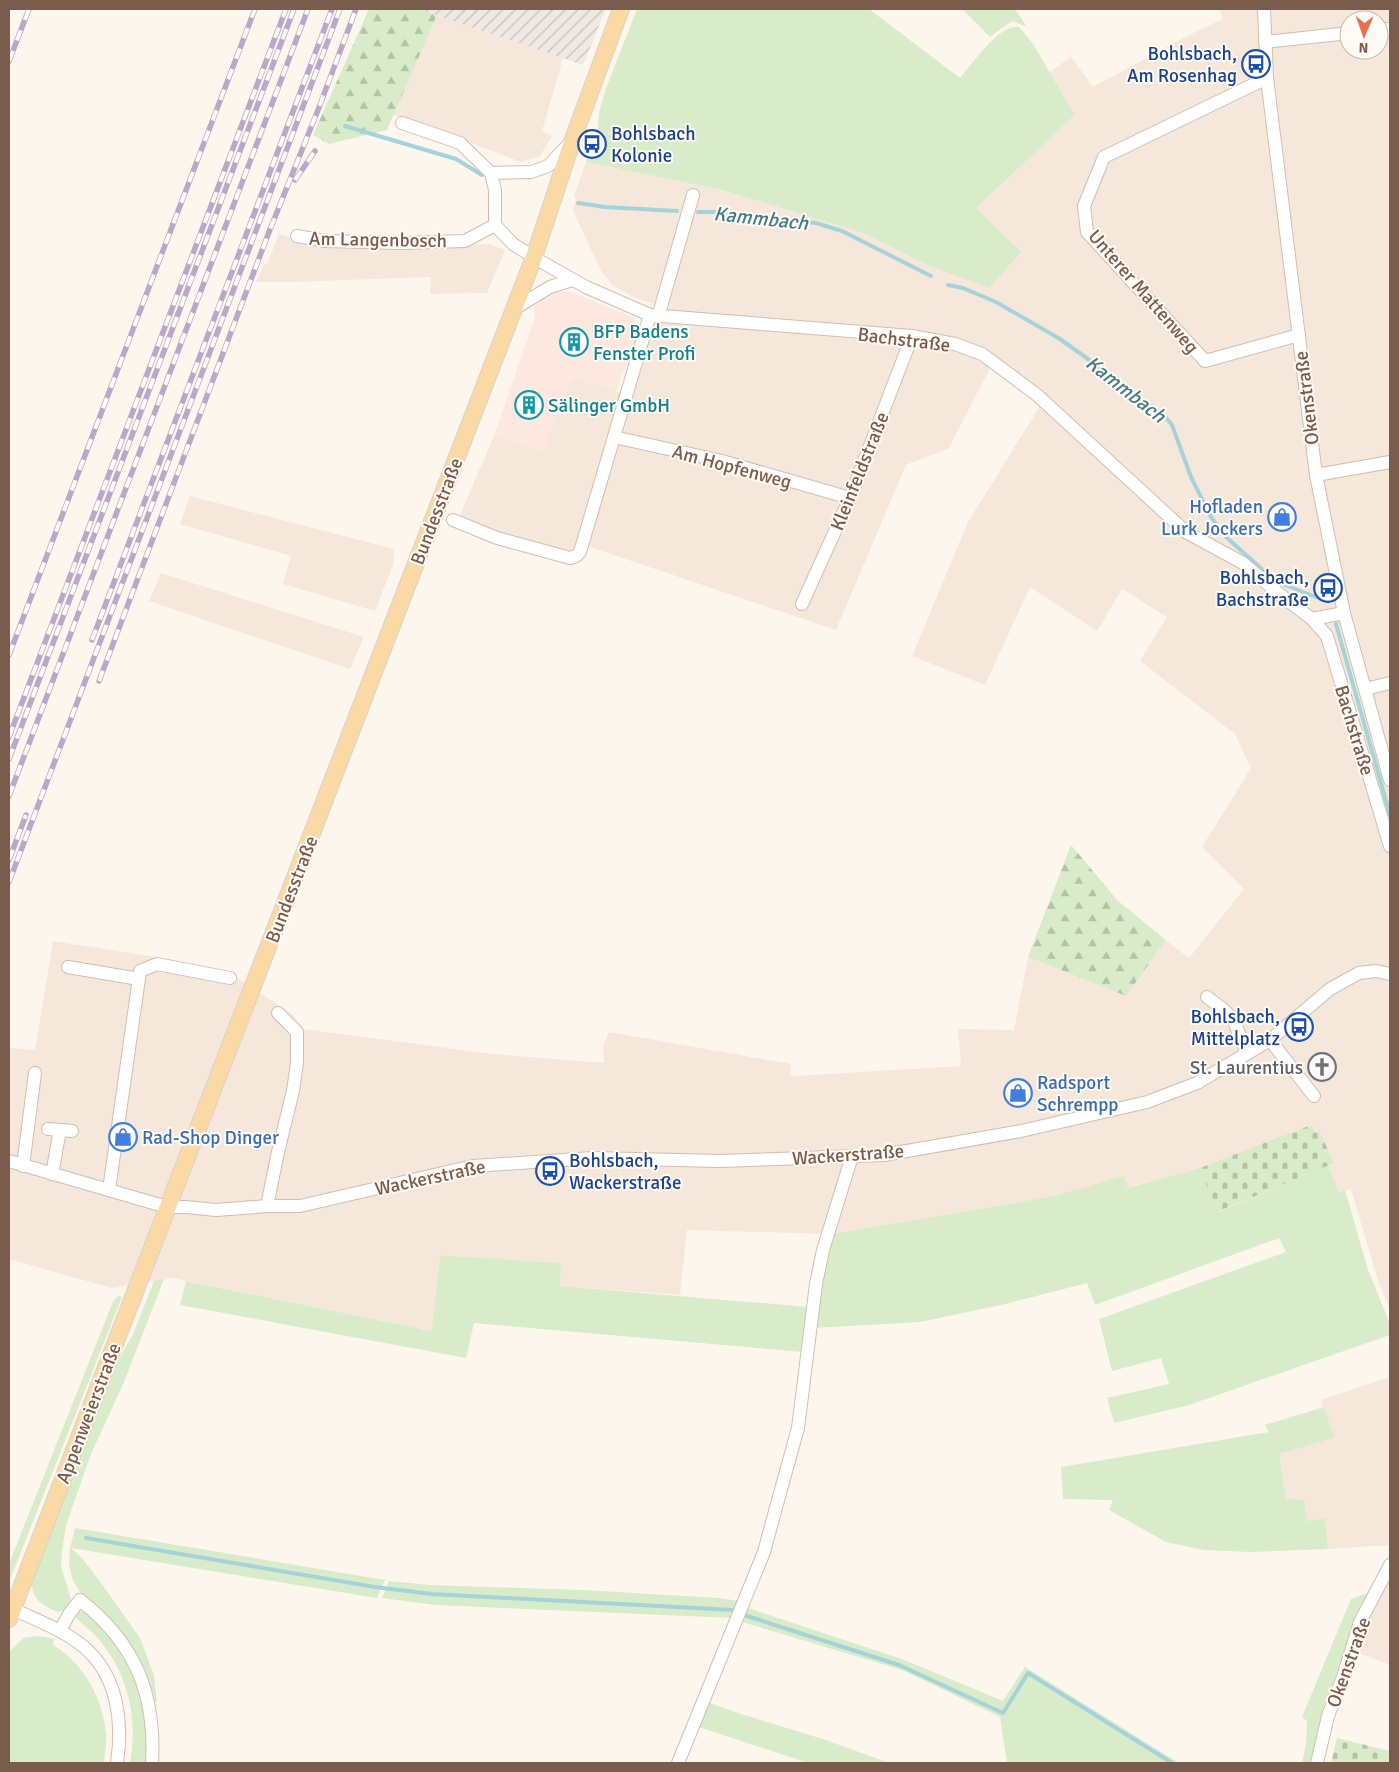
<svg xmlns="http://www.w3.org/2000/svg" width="1399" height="1772" viewBox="0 0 1399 1772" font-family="Signika,sans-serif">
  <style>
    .residential { fill: #f5e8da; fill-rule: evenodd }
    .commercial { fill: #fde8e0 }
    .industrial { fill: url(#industrial-furrows) }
    .green { fill: #d8ecc9 }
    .forest { fill: url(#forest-firs) }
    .cemetery { fill: url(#cemetery-stones) }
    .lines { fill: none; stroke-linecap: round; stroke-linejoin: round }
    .stream { stroke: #a5d3da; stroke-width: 4 }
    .minor-casing { stroke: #d1beb0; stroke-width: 14 }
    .major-casing { stroke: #dad1cd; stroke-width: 18 }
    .minor { stroke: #fff; stroke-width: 12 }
    .major { stroke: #fbd9a5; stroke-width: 16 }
    .rail-casing { stroke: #b9a8c9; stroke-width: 5.5 }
    .rail { stroke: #fffaf3; stroke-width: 4; stroke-dasharray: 11; stroke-linecap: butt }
    .labels { text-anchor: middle; stroke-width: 4; stroke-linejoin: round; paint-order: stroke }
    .transit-label { font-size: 19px; fill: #164399; stroke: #fffaf3; text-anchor: end }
    .street-label { font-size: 19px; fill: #7a5c4d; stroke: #fffaf3 }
    .culture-label { font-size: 19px; fill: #0d838f; stroke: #fffaf3; text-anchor: start }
    .shop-label { font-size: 19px; fill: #366cbe; stroke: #fffaf3; text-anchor: start }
    .worship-label { font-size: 19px; fill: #5b616d; stroke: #fffaf3; text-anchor: end }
    .water-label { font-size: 20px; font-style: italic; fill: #437c86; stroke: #fffaf3 }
  </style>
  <defs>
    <pattern id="industrial-furrows" width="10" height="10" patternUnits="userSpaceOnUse" patternTransform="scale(1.25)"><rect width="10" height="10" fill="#efe9e4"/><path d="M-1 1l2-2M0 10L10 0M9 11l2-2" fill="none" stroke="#c7c0bb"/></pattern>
    <pattern id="forest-firs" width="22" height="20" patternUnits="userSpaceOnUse" patternTransform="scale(1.25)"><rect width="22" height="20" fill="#d8ecc9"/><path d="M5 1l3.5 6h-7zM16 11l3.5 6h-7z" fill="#b4c2a5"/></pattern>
    <pattern id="cemetery-stones" width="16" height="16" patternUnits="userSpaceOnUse" patternTransform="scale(1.25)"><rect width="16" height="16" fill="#d8ecc9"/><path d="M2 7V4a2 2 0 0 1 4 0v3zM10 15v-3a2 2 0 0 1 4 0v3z" fill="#b4c2a5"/></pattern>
  </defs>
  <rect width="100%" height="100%" fill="#fdf6ec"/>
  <g class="residential">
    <path d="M1219 9H1390V1309L1378 1281 1351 1189 1339 1192 1328 1165 1334 1162 1318 1130 1201 1168 1127 1188 1123 1176 1054 1196 831 1234 687 1230 680 1295 560 1286 561 1263 440 1255 433 1331 172 1278 112 1288 9 1259V1048L35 1050 53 941 169 959 233 975 293 1015 303 1029 493 1054 604 1063 603 1046 609 1032 791 1064 790 1075 795 1076 961 1066 958 1029 1014 1030 1028 957 1126 996 1166 940 1189 958 1244 889 1202 847 1251 768 1235 734 1140 661 1167 617 1122 589 1097 631 1030 587 985 685 912 656 968 522 1040 406 990 368 949 448 906 465 836 630 587 546 582 562 497 533 460 515 494 436 542 451 573 377 616 391 630 397 657 305 633 297 612 285 601 271 573 211 576 198 574 196 586 162 722 190 863 233 925 264 976 208 1075 115 1050 72 1071 57 1093 87 1191 34 1223 19ZM1349 20H1379V50H1349Z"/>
    <polygon points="437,15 563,58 542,131 552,136 540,156 521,162 451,135 393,115"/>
    <polygon points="279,234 315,244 462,245 489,244 505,250 487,293 430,294 431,277 289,282 256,282 264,264 267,264"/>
    <polygon points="190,496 394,549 393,565 375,611 283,584 291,556 180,524"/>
    <polygon points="161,573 364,637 350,669 149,601"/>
    <polygon points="1390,1377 1390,1545 1328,1549 1325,1518 1307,1521 1286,1500 1279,1454 1334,1438 1321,1400"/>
    <polygon points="1390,1551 1390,1665 1346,1648"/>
  </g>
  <polygon class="commercial" points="568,291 633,317 640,331 616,391 573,378 542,451 494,436 535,317 535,305 551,293"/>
  <polygon class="industrial" points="418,9 606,9 583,65"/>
  <g class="green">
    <path d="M637 9H869L960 78C973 64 998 24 1019 27L1033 44 1075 115 976 208 1021 252 989 288 925 264 863 233 722 190 586 162 598 130 599 112 605 91Z"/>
    <polygon points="962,9 1015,9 1027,27 1013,21 1006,25 990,37"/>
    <polygon points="1328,1165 1339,1192 1345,1190 1368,1270 1390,1324 1390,1335 1189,1405 1114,1423 1107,1398 1169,1384 1161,1358 1112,1371 1099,1319 1286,1252 1279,1238 1095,1305 1087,1283 1001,1305 920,1322 813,1328 831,1234 1054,1196 1123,1176 1128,1188 1200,1168 1218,1212"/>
    <polygon points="440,1255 561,1263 560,1286 808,1307 803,1352 474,1323 466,1358 180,1305 186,1281 432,1331"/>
    <path d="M164 1279 124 1382 91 1454 66 1525 62 1551 61 1567 71 1599 69 1607 65 1610 57 1612C41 1604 34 1601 31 1583L112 1372 133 1334 154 1281Z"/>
    <polygon points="118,1296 122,1297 9,1582 9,1564 110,1309 113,1302"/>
    <polygon points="1324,1407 1334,1438 1279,1454 1286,1499 1304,1500 1307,1521 1325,1518 1328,1549 1249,1552 1204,1550 1166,1542 1109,1510 1113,1500 1063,1499 1061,1467 1269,1432 1265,1425"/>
    <polygon points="75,1528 385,1580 377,1598 71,1548 81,1557 99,1580 140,1638 154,1675 157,1702 154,1702 149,1688 82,1596 72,1578 69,1564 70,1548"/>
    <polygon points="389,1581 429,1585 583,1590 719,1598 739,1601 733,1618 436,1605 382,1598"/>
    <polygon points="1368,1593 1323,1709 1310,1763 1302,1763 1306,1744 1307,1721 1302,1717 1351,1599"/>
    <polygon points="745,1607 902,1659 1003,1701 1025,1667 1179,1763 1007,1763 1000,1717 902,1670 739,1621"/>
    <path d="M79 1611C81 1611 85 1612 87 1612 106 1623 138 1681 144 1702 149 1722 148 1743 148 1763H130C138 1719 129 1676 100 1641 93 1632 83 1625 75 1617L76 1613Z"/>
    <path d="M38 1636 54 1639 53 1645C83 1663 102 1697 106 1732 107 1742 105 1753 104 1763H9V1652L23 1638Z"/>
    <polygon points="707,1702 741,1714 826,1740 889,1763 808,1763 696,1726"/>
  </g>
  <g class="forest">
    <polygon points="369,9 418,9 437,15 387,130 329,144 313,135"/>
    <polygon points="1071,845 1118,901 1166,940 1126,996 1028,957"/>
  </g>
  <g class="cemetery">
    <polygon points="1311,1125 1315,1132 1319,1130 1334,1163 1217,1212 1200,1168"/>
    <polygon points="1337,1738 1390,1751 1390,1763 1331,1763"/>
  </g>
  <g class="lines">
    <g class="stream">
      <polyline points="345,126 456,159 482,175"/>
      <polyline points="578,203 605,207 677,211"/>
      <polyline points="698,212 727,212 743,216 816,223 842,231 931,276"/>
      <polyline points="948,285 963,288 996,302 1060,339 1088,359 1114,385 1162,413 1172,425 1191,477 1211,517 1225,536 1275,581 1321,599"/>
      <polyline points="1336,624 1390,815"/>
      <polyline points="86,1538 375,1587 432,1594 733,1610"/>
      <polyline points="744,1615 899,1665 1003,1713 1028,1673 1172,1763"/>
    </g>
    <defs>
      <g id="minor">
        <polyline points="1264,9 1267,78 1316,475 1344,613 1390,780"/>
        <polyline points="1379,30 1390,29"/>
        <polyline points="1265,42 1349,33"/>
        <polyline points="1267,78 1104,157 1084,206 1087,232 1205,361 1299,335"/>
        <polyline points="402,123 460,143 491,173 495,190 495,225"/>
        <polyline points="491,173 531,172 548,166 570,143"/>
        <polyline points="495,225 513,244 540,261 586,287 650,315 912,336 955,344 982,354 1037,395 1186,532 1243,563 1278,593 1312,619 1327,636 1390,846"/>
        <polyline points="297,236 326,241 400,243 465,241 495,225"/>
        <polyline points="514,309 550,287 572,280"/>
        <polyline points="658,317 693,195"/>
        <polyline points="614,437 722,461 850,498"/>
        <polyline points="1316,475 1390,462"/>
        <polyline points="453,520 497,538 570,558 576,556 580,552 650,315"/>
        <polyline points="802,604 850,498 912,336"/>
        <polyline points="1312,619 1344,613"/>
        <polyline points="1365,689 1390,683"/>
        <polyline points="68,967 139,979"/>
        <polyline points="1207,997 1223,1009 1233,1019 1247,1053"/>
        <polyline points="1270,1040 1314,1096"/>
        <polyline points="48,1129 72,1131"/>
        <polyline points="9,1161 167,1207 186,1207 216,1210 267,1206 300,1206 473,1166 593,1158 720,1161 884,1155 1021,1131 1147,1102 1197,1083 1270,1040 1330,989 1359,973 1376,971 1390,974"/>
        <polyline points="23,1166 35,1073"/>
        <polyline points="52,1174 60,1130"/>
        <polyline points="109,1190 140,971 157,964 230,978"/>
        <polyline points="267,1206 278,1152 293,1091 297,1063 297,1032 278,1013"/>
        <path d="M13 1609C36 1620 64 1630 84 1647 118 1676 123 1722 117 1763"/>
        <path d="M60 1631 69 1614 80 1600C135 1643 156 1694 152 1763"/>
        <polyline points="678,1763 764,1552 777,1504 798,1428 816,1284 823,1250 852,1156"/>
        <polyline points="1317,1763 1328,1716 1343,1677 1360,1622 1390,1565"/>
      </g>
      <polyline id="major" points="9,1619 534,257 573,139 621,9"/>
    </defs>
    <use href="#minor" class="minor-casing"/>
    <use href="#major" class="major-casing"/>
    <use href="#minor" class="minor"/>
    <use href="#major" class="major"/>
    <defs>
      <g id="rail">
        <polyline points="9,61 29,9"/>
        <polyline points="295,180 315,151"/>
        <polyline points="92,640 332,9"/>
        <polyline points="9,655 255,9"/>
        <polyline points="99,681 269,232 318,110 356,9"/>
        <polyline points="9,737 286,9"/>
        <polyline points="9,759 294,9"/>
        <polyline points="9,796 308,9"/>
        <polyline points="9,860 26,815"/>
        <polyline points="9,882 340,9"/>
      </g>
    </defs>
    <use href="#rail" class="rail-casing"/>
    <use href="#rail" class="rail"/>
  </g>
  <defs>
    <symbol id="bus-ring" viewBox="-11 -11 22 22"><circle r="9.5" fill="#fffaf3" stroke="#1a4fb4" stroke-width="1.5"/><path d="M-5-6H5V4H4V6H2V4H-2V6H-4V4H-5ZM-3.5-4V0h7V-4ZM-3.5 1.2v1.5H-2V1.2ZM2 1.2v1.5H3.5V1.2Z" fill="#1a4fb4"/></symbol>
    <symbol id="building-ring" viewBox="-11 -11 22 22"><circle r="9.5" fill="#fffaf3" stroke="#0f9aa8" stroke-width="1.5"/><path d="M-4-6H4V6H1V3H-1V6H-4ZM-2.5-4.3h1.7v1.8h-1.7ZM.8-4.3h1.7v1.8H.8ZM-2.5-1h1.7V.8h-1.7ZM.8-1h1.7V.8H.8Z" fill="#0f9aa8"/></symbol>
    <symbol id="shop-ring" viewBox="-11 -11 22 22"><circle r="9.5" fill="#fffaf3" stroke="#3f7fe0" stroke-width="1.5"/><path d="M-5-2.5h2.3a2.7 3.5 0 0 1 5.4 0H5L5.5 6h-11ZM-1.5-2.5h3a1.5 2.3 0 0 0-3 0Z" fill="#3f7fe0"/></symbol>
    <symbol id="church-ring" viewBox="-11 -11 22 22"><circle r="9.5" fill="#fffaf3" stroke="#6b7280" stroke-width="1.5"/><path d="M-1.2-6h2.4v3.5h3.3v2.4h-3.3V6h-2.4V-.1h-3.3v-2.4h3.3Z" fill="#6b7280"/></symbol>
  </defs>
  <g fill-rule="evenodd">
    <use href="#bus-ring" x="1240" y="48" width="32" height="32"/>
    <use href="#bus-ring" x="576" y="128" width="32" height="32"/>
    <use href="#building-ring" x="558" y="326" width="32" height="32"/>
    <use href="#building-ring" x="513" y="389" width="32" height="32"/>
    <use href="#shop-ring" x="1266" y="501" width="32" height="32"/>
    <use href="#bus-ring" x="1312" y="572" width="32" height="32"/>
    <use href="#bus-ring" x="1283" y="1011" width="32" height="32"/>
    <use href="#church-ring" x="1306" y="1051" width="32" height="32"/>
    <use href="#shop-ring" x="1002" y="1077" width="32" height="32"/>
    <use href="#shop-ring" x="107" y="1121" width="32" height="32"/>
    <use href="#bus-ring" x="534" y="1155" width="32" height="32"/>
  </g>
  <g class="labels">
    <g class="transit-label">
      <text x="1237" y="60">Bohlsbach,<tspan x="1237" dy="22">Am Rosenhag</tspan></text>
      <text x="611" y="140" text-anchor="start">Bohlsbach<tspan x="611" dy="22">Kolonie</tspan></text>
      <text x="1309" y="584">Bohlsbach,<tspan x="1309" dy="22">Bachstraße</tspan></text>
      <text x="1280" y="1023">Bohlsbach,<tspan x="1280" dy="22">Mittelplatz</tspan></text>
      <text x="569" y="1167" text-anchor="start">Bohlsbach,<tspan x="569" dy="22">Wackerstraße</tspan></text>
    </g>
    <g class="street-label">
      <text transform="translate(378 239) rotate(1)" y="7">Am Langenbosch</text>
      <text transform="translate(1144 291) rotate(49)" y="7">Unterer Mattenweg</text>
      <text transform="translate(904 339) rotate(7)" y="7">Bachstraße</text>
      <text transform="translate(1306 398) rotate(-97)" y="7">Okenstraße</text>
      <text transform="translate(732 466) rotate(15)" y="7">Am Hopfenweg</text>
      <text transform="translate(859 471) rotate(-68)" y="7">Kleinfeldstraße</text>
      <text transform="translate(436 511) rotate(-69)" y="7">Bundesstraße</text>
      <text transform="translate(1355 730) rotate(73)" y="7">Bachstraße</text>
      <text transform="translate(291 889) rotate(-69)" y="7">Bundesstraße</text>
      <text transform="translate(848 1154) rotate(-4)" y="7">Wackerstraße</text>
      <text transform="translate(430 1177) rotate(-12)" y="7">Wackerstraße</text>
      <text transform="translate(88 1413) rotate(-69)" y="7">Appenweierstraße</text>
      <text transform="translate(1348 1662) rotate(-70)" y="7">Okenstraße</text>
    </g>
    <g class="culture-label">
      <text x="593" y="338">BFP Badens<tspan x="593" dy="22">Fenster Profi</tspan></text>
      <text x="548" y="412">Sälinger GmbH</text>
    </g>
    <g class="shop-label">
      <text x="1263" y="513" text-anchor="end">Hofladen<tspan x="1263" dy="22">Lurk Jockers</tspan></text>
      <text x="1037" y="1089">Radsport<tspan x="1037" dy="22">Schrempp</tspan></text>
      <text x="142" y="1144">Rad-Shop Dinger</text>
    </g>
    <g class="worship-label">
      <text x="1303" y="1074">St. Laurentius</text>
    </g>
    <g class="water-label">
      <text transform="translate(761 218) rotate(6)" y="7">Kammbach</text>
      <text transform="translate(1126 389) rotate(38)" y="7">Kammbach</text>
    </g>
  </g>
  <rect width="1399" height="1772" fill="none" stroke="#7a5c4d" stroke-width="20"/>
  <g transform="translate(1364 35) rotate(182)"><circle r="24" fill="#fffaf3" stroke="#cabbb1"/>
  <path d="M0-4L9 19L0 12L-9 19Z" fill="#e76f51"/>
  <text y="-8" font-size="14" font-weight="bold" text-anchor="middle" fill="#7a5c4d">N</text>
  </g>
</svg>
